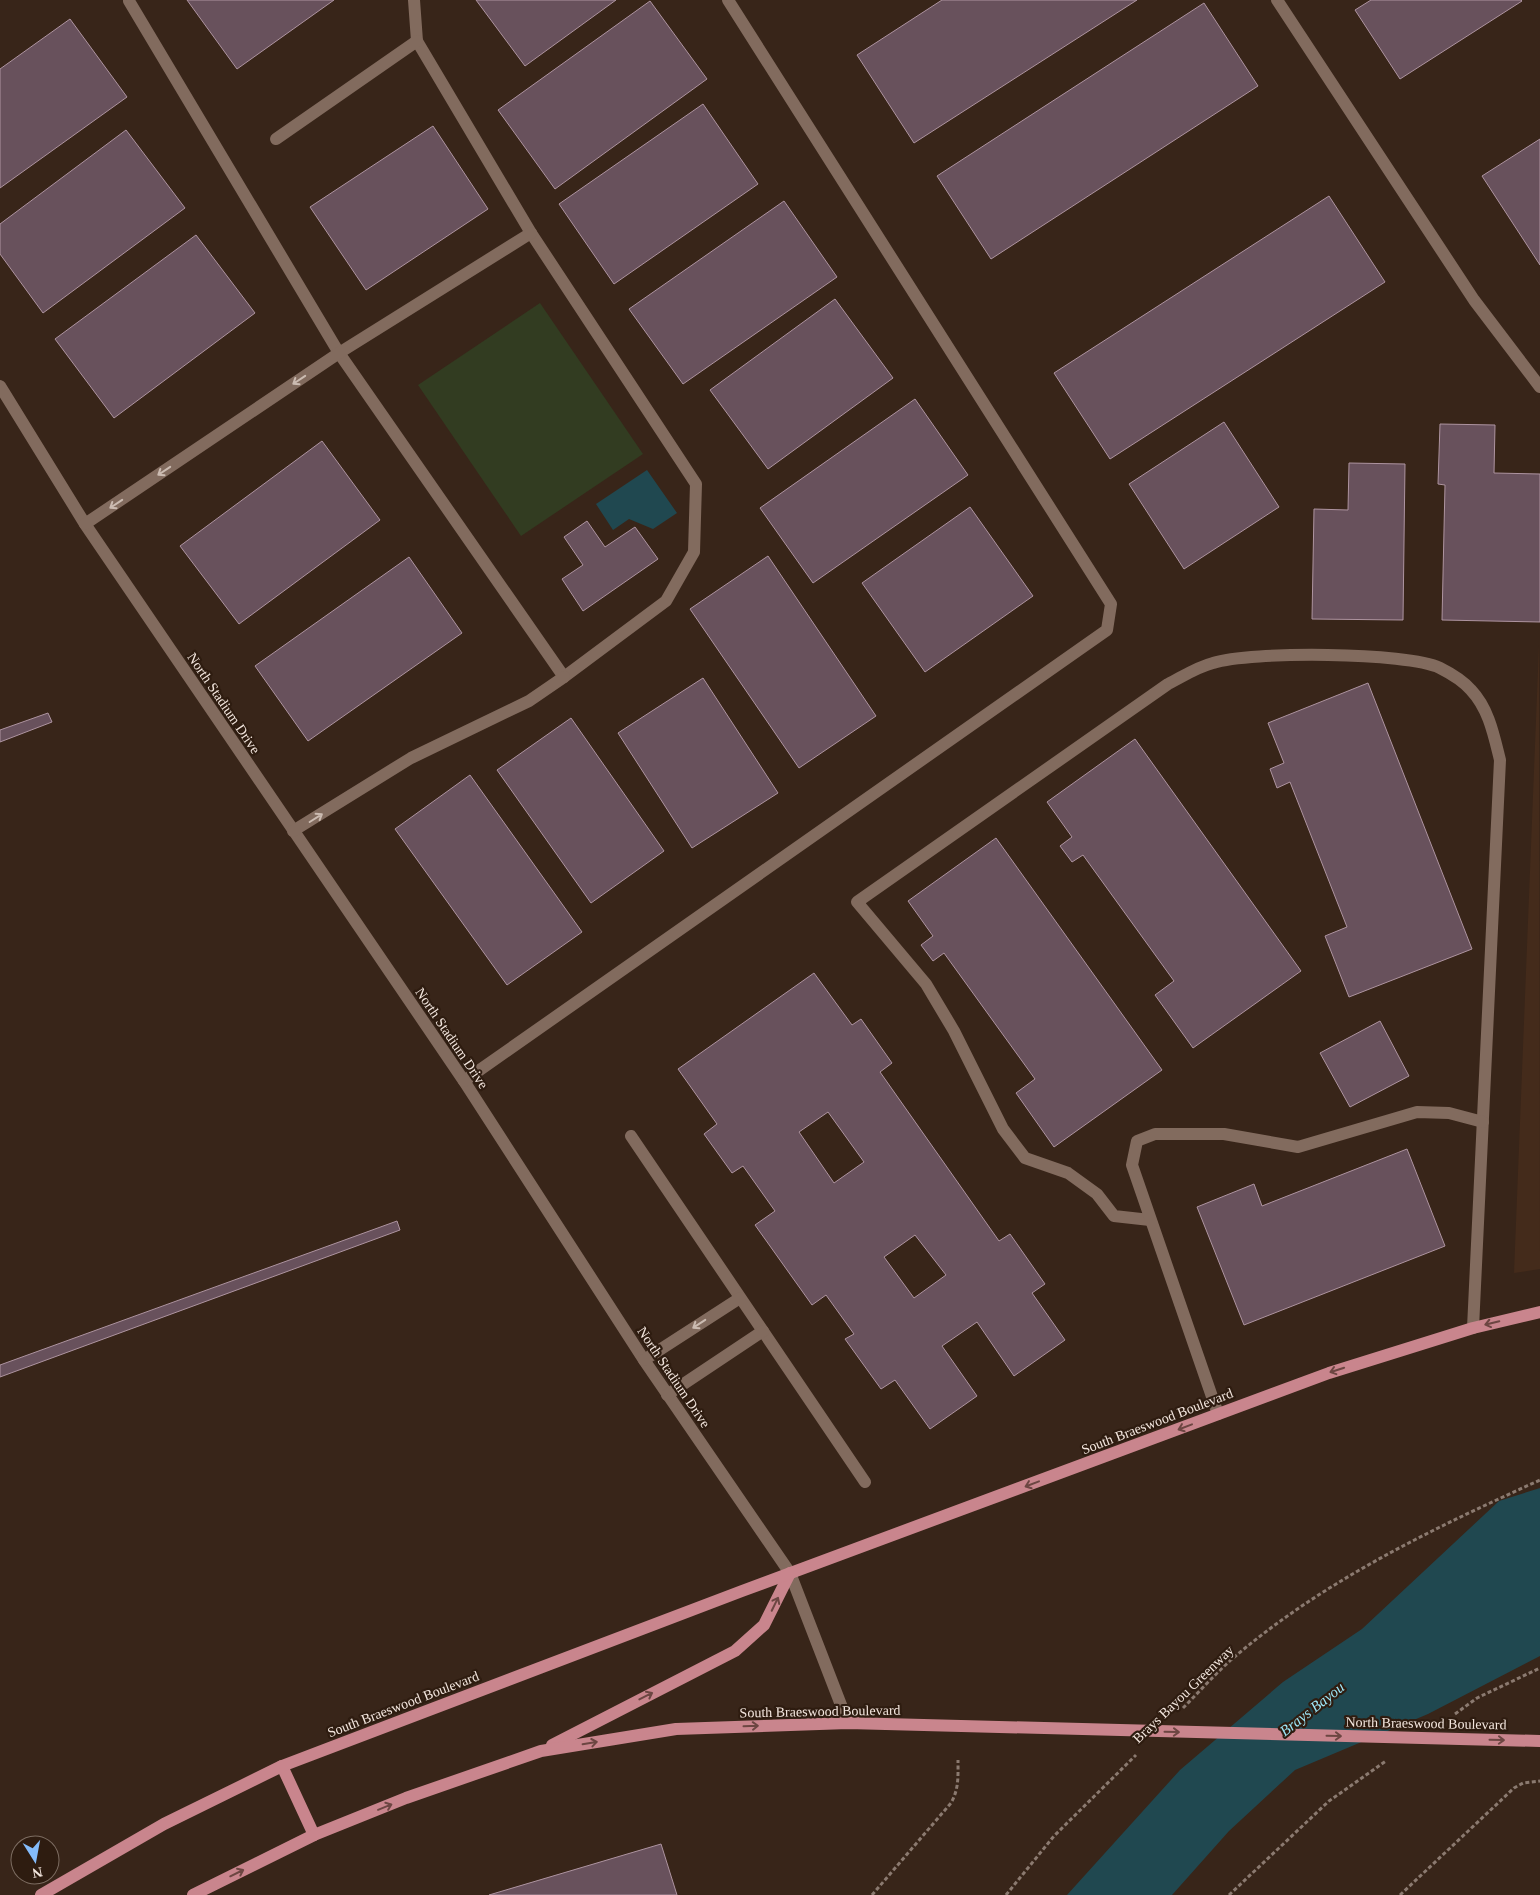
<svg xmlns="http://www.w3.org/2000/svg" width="1540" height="1895" viewBox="0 0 1540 1895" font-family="Georgia,serif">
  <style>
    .built { fill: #442b1b }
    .green { fill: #323c21 }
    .water { fill: #204850 }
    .building { fill: #68515c; stroke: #ae94a0; fill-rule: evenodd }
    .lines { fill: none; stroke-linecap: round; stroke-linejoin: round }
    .path { stroke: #8b7a70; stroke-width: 3; stroke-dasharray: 4 2.5; stroke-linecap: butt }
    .minor { stroke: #826b5e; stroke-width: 12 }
    .major { stroke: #c9858d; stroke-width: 12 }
    .oneway { stroke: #cbbbb1 }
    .oneway2 { stroke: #6c4642 }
    .labels { text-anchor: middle; stroke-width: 4.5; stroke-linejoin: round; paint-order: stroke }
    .street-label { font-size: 14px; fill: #f3e6de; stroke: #2e1c10 }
    .water-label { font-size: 15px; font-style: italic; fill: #9de7f8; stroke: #2e1c10 }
  </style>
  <rect width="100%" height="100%" fill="#382519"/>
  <polygon class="built" points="1539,645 1540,1269 1514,1273"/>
  <polygon class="green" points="540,303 643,454 521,536 418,385"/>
  <g class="water">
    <polygon points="647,470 677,513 653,529 629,519 613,530 596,504"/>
    <polygon points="1540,1488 1540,1656 1428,1714 1295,1770 1229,1831 1172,1895 1067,1895 1180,1770 1283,1682 1362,1629 1499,1501"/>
  </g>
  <g class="building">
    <polygon points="187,0 334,0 237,69"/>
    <polygon points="476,0 616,0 525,66"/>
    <polygon points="942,0 1137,0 914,143 857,55"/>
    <polygon points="1371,0 1521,0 1522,1 1400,79 1355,10"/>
    <polygon points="650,1 707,79 555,189 498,110"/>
    <polygon points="1204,3 1258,86 991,259 937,176"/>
    <polygon points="70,19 127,97 0,188 0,69"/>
    <polygon points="703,104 758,184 614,284 559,204"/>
    <polygon points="433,126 488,209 366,290 310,207"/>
    <polygon points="126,130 185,208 43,313 0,254 0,224"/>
    <polygon points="1540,139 1540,265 1482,176"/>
    <polygon points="1329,196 1385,282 1110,459 1054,373"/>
    <polygon points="784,201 837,277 683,384 629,309"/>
    <polygon points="196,235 255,313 114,418 55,339"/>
    <polygon points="835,299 893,378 768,469 710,390"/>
    <polygon points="915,399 968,475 813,583 760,508"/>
    <polygon points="1224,422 1279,507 1184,569 1129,484"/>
    <polygon points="1440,424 1495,425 1494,473 1540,474 1540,622 1442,620 1445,485 1438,484"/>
    <polygon points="322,441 380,520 239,624 180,546"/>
    <polygon points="1349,463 1405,464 1403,620 1312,619 1314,509 1348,510"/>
    <polygon points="970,507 1033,596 925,672 862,583"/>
    <polygon points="587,521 605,547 635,527 658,559 583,611 562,579 583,565 564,537"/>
    <polygon points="768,556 876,716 799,768 690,609"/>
    <polygon points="409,557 462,633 308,741 255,666"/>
    <polygon points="703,678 778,793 692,848 618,733"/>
    <polygon points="1368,683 1472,949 1349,997 1325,936 1347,927 1290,782 1277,788 1270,769 1284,763 1268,723"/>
    <polygon points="48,713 52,722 0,742 0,730"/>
    <polygon points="571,718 664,851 591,903 497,770"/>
    <polygon points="1135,739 1301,971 1193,1048 1155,995 1174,981 1083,855 1072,862 1060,846 1072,837 1047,802"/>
    <polygon points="470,775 582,932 507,985 395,829"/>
    <polygon points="996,838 1162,1070 1054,1147 1016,1093 1035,1079 944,953 933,961 921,945 933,936 908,901"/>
    <path d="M814 973 852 1025 861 1019 892 1063 880 1072 999 1241 1010 1234 1045 1284 1032 1293 1065 1340 1014 1376 977 1322 942 1346 977 1396 930 1429 895 1380 881 1389 845 1339 854 1334 826 1295 812 1305 755 1225 775 1211 743 1166 732 1173 704 1134 717 1124 678 1069ZM828 1112 864 1162 834 1183 799 1132ZM915 1235 946 1275 914 1298 884 1257Z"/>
    <polygon points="1380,1021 1409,1076 1350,1107 1320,1053"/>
    <polygon points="1407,1149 1445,1246 1244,1325 1197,1207 1254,1184 1262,1206"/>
    <polygon points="397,1221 400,1230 0,1377 0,1365"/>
    <polygon points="661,1844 677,1895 489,1895"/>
  </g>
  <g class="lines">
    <g class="path">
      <path d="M1183 1708C1199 1692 1215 1674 1232 1659 1323 1581 1432 1529 1540 1480"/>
      <polyline points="1455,1714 1477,1698 1540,1668"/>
      <path d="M872 1895 951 1803C959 1789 958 1776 958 1760"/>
      <polyline points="1006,1895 1054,1836 1136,1755"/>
      <polyline points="1229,1895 1329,1801 1386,1761"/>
      <polyline points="1400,1895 1514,1788 1523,1783 1540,1781"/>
    </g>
    <g class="minor">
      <polyline points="1277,0 1474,300 1540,387"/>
      <polyline points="129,1 339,353 564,677 666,601 694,552 696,484 531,233 417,41 414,0"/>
      <polyline points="276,139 417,41"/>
      <polyline points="0,386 85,524 464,1081 644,1360 790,1573 848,1723"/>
      <polyline points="85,524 339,353 531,233"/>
      <polyline points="293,831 411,758 529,701 564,677"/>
      <polyline points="464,1081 1107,630 1111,604 728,0"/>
      <polyline points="631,1136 865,1482"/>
      <path d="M1150 1220 1114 1216 1097 1194 1068 1173 1025 1158 1003 1129 954 1031 926 984 857 902 1168 684C1182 677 1197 667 1213 663 1250 651 1407 652 1440 668 1450 673 1464 682 1471 690 1489 709 1494 736 1500 760L1473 1328"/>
      <polyline points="644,1360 740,1298"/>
      <polyline points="667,1395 763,1331"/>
      <polyline points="1218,1414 1132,1165 1137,1141 1155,1134 1224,1134 1298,1147 1417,1112 1449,1113 1483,1122"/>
    </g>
    <g class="major">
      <polyline points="552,1745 735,1651 764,1625 790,1573"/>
      <polyline points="282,1766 314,1835"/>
      <polyline points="41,1895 164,1824 282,1766 742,1591 1329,1373 1473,1328 1540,1312"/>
      <polyline points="193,1895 314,1835 406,1798 541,1751 676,1729 848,1723 1540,1741"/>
    </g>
  </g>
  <defs><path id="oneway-shaft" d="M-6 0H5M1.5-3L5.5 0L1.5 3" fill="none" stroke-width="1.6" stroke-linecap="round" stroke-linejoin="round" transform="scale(1.25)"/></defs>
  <g class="oneway">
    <use href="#oneway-shaft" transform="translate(299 380) rotate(146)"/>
    <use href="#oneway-shaft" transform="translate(164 471) rotate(146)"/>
    <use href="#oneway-shaft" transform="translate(116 504) rotate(146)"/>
    <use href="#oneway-shaft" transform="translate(316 818) rotate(-32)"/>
    <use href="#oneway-shaft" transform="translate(699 1324) rotate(147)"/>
  </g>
  <g class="oneway2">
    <use href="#oneway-shaft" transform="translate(1492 1323) rotate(167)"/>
    <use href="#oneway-shaft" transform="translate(1337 1370) rotate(162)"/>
    <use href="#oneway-shaft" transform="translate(1185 1427) rotate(159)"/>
    <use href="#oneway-shaft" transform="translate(1032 1484) rotate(159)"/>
    <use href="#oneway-shaft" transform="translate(775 1604) rotate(-64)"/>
    <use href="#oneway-shaft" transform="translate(646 1696) rotate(-27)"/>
    <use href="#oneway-shaft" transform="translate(751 1726) rotate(-2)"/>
    <use href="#oneway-shaft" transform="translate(1172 1732) rotate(1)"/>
    <use href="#oneway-shaft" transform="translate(1334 1736) rotate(1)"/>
    <use href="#oneway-shaft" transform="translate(1497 1740) rotate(1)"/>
    <use href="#oneway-shaft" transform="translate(590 1743) rotate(-9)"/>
    <use href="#oneway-shaft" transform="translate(385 1807) rotate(-22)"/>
    <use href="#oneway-shaft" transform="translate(237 1873) rotate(-26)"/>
  </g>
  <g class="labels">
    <g class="street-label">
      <text transform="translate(224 703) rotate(56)" y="5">North Stadium Drive</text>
      <text transform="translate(452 1038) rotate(56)" y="5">North Stadium Drive</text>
      <text transform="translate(674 1377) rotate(56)" y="5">North Stadium Drive</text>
      <text transform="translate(1157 1421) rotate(-21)" y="5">South Braeswood Boulevard</text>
      <text transform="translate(1183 1694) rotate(-44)" y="5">Brays Bayou Greenway</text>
      <text transform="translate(403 1704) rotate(-21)" y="5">South Braeswood Boulevard</text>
      <text transform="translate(820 1711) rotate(-1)" y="5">South Braeswood Boulevard</text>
      <text transform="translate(1426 1723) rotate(1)" y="5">North Braeswood Boulevard</text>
    </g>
    <g class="water-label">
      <text transform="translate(1312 1709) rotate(-38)" y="5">Brays Bayou</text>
    </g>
  </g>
  <g transform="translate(35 1860) rotate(169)"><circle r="24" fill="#2e1c10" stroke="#7d6d62"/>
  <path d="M0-4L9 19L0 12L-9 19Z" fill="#84bcfb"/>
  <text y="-8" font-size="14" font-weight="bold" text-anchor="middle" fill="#f3e6de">N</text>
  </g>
</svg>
